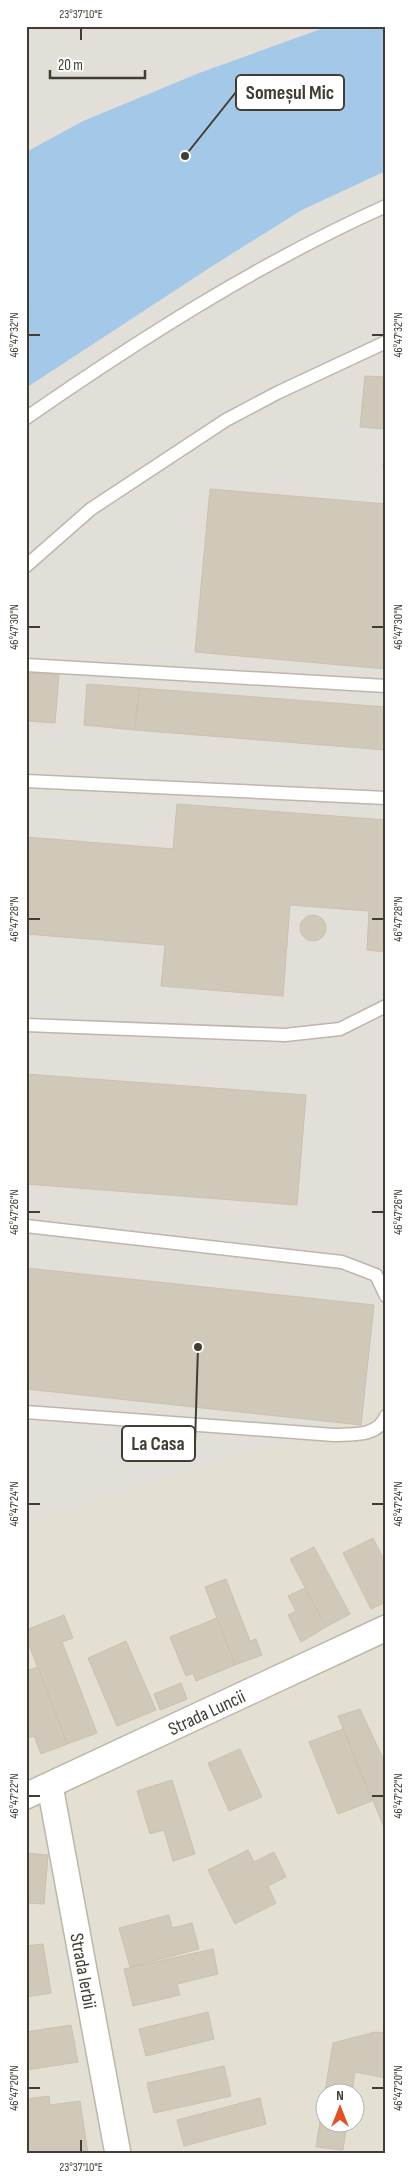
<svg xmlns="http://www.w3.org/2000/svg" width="412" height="2180" viewBox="0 0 412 2180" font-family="'Sofia Sans Condensed',sans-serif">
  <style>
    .residential { fill: #e3dfd2; fill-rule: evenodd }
    .industrial { fill: #e2ded8 }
    .water { fill: #a4c8e8 }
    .building { fill: #d0c9ba; stroke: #cac1ae }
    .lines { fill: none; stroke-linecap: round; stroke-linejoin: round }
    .lane-casing { stroke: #bdb7aa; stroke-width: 15 }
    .street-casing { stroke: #bdb7aa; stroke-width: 28 }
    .lane { stroke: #fff; stroke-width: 12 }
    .street { stroke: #fff; stroke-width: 25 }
    .ticks { fill: none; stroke: #413d34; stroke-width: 2 }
    .labels { text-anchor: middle; stroke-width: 4.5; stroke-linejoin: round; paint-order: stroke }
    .street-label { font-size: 19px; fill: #413d34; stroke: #fff }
    .leader { fill: none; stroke: #413d34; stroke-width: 2 }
    .callout-dot { fill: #413d34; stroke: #fff; stroke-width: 2 }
    .callout { fill: #fff; stroke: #413d34; stroke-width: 2 }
    .callout-label { font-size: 20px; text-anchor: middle; font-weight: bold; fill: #413d34 }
    .neatline { fill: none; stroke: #413d34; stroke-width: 2 }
    .ticks-label { font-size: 12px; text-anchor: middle; fill: #413d34 }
  </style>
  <rect width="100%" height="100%" fill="#f0ede3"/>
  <path class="residential" d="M386 171V2154H26V388ZM324 2092H354V2122H324Z"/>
  <g class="industrial">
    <polygon points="26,26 329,26 199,73 83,121 26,152"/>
    <polygon points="386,171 386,1272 369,1414 26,1525 26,388 211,267 302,210"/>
  </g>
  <polygon class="water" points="329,26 386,26 386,171 302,210 211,267 26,388 26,152 83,121 199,73"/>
  <g class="building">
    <polygon points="365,376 386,377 386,429 360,427"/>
    <polygon points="386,433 386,467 383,467"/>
    <polygon points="210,489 386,504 386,669 195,652"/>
    <polygon points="26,673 59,675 55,723 26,721"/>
    <polygon points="87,684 139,688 135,730 84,725"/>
    <polygon points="139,688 386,707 386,750 135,730"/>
    <polygon points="177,804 386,820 386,952 367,950 369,911 290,905 283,996 161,986 165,945 26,934 26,837 173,849"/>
    <circle cx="313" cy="928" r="13"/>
    <polygon points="26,1074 306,1095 297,1205 26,1184"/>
    <polygon points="26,1268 374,1305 361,1425 26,1389"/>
    <polygon points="373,1538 386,1564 386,1602 371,1609 343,1553"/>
    <polygon points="314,1547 350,1614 326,1627 290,1559"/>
    <polygon points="226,1579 250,1641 256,1639 262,1655 235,1665 205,1587"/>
    <polygon points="305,1588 326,1627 301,1642 288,1615 296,1611 288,1596"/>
    <polygon points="64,1615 73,1638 62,1642 97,1733 67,1744 26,1637 26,1630"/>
    <polygon points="217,1618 235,1665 196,1681 193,1673 186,1676 170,1637"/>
    <polygon points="126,1641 156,1710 117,1726 88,1658"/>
    <polygon points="38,1667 67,1744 41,1754 34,1736 26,1738 26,1671"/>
    <polygon points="181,1683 187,1699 160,1710 154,1694"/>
    <polygon points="360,1709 386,1765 386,1832 338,1716"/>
    <polygon points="343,1729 372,1801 338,1814 309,1742"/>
    <polygon points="240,1749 262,1797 229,1811 208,1763"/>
    <polygon points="172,1780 195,1854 173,1861 164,1830 150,1834 137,1791"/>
    <polygon points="248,1850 254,1862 274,1852 286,1877 268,1886 276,1903 235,1924 208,1870"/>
    <polygon points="26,1853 48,1855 44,1904 26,1903"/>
    <polygon points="169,1915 172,1928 192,1923 199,1949 130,1967 119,1928"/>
    <polygon points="43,1944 51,1993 26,1997 26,1946"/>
    <polygon points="213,1949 218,1974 177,1984 180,1995 133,2006 124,1969"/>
    <polygon points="208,2012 214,2039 146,2056 139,2029"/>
    <polygon points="71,2025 78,2062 26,2070 26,2032"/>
    <polygon points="375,2032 386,2033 386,2078 355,2072 352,2092 325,2092 333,2043"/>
    <polygon points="224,2066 231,2096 154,2113 147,2083"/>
    <polygon points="49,2096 50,2105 80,2101 88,2154 26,2154 26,2099"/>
    <polygon points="324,2096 324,2122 347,2122 343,2150 316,2147"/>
    <polygon points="260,2098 266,2124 184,2146 177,2120"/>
  </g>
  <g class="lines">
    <defs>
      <g id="lane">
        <path d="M26 418C140 339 259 263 386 206"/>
        <polyline points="26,566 91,509 226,420 277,393 386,342"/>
        <polyline points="26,665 386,686"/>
        <polyline points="26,781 386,798"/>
        <polyline points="26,1025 285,1035 340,1029 386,1006"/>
        <polyline points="26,1226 342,1262 376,1275 386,1296"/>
        <path d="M26 1412 334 1435C352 1434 378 1437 386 1416"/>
      </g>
      <g id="street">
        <path id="s1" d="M50 1786 118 2154"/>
        <path id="s2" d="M26 1796 386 1628"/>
      </g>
    </defs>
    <use href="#lane" class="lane-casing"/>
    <use href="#street" class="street-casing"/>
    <use href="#lane" class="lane"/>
    <use href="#street" class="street"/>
  </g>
  <path class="ticks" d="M81 28V40M28 335H40M372 335H384M28 627H40M372 627H384M28 919H40M372 919H384M28 1212H40M372 1212H384M28 1504H40M372 1504H384M28 1796H40M372 1796H384M28 2088H40M372 2088H384M81 2140V2152"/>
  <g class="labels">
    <g class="street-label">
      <text dy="7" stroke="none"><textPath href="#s2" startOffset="199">Strada Luncii</textPath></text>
      <text dy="7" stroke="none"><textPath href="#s1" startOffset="188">Strada Ierbii</textPath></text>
    </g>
  </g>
  <path class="leader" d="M185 156L236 92M198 1347L195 1443"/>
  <g class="callout-dot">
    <circle cx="185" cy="156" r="5"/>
    <circle cx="198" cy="1347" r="5"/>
  </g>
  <g class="callout">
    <rect x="236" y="75" width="108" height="35" rx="5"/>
    <rect x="122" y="1426" width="73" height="35" rx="5"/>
  </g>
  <g class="callout-label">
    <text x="290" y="99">Someșul Mic</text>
    <text x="158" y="1450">La Casa</text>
  </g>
  <rect width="412" height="2180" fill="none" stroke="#ffffff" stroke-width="55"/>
  <g transform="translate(340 2108)"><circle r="24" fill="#ffffff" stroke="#b3b1ae"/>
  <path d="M0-4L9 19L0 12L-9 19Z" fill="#e54f25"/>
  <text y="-8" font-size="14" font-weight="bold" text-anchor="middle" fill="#413d34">N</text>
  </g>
  <path d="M50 70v8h95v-8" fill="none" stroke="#413d34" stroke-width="2.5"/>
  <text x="58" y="70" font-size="15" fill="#413d34" stroke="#ffffff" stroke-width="4" paint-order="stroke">20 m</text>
  <rect x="28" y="28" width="356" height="2124" class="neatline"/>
  <g class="ticks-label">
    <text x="81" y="18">23°37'10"E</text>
    <text transform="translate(14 335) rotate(-90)" y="4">46°47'32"N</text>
    <text transform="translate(398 335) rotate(-90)" y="4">46°47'32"N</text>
    <text transform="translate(14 627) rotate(-90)" y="4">46°47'30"N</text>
    <text transform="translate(398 627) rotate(-90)" y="4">46°47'30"N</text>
    <text transform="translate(14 919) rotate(-90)" y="4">46°47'28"N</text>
    <text transform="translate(398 919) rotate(-90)" y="4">46°47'28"N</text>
    <text transform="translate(14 1212) rotate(-90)" y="4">46°47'26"N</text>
    <text transform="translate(398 1212) rotate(-90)" y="4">46°47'26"N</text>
    <text transform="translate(14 1504) rotate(-90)" y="4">46°47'24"N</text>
    <text transform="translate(398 1504) rotate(-90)" y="4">46°47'24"N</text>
    <text transform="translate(14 1796) rotate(-90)" y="4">46°47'22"N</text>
    <text transform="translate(398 1796) rotate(-90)" y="4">46°47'22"N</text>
    <text transform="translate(14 2088) rotate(-90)" y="4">46°47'20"N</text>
    <text transform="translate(398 2088) rotate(-90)" y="4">46°47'20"N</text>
    <text x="81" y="2171">23°37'10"E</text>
  </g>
</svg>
